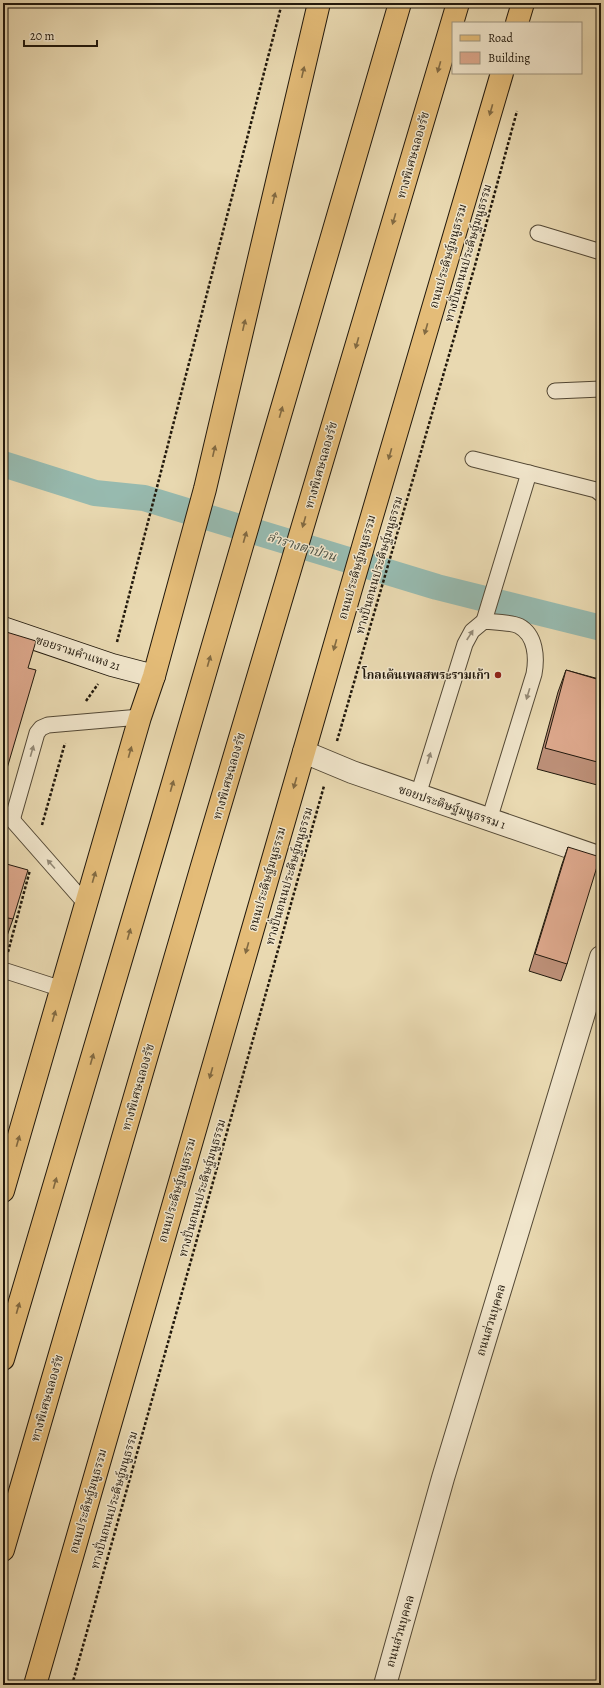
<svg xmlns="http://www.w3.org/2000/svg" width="604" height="1688" viewBox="0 0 604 1688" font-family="Alegreya,'Noto Serif Thai',serif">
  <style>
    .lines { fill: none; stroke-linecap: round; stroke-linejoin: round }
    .canal { stroke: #97baaf; stroke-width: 26 }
    .lane-casing { stroke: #534835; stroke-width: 17 }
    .street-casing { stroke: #534835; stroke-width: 24 }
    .secondary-casing { stroke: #21180c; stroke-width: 24 }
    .primary-casing { stroke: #21180c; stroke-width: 24 }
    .highway-casing { stroke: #21180c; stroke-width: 24 }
    .path { stroke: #21180c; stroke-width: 2.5; stroke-dasharray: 3 2; stroke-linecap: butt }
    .lane { stroke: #f1e6cc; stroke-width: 15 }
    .street { stroke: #f1e6cc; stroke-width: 22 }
    .secondary { stroke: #f1e6cc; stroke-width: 22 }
    .primary { stroke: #e4bc78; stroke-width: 22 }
    .highway { stroke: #e4bc78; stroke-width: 22 }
    .wall { fill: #bd9078; stroke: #21180c }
    .building { fill: #dca78b; stroke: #21180c }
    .oneway { fill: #826a42 }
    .oneway2 { fill: #938976 }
    .poi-dot { fill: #8f2418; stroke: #f1e6cc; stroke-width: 1.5 }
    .labels { text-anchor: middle; stroke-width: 3; stroke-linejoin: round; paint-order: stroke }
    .street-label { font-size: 12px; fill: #21180c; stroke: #f1e6cc }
    .poi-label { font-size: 12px; font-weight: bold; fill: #21180c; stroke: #f1e6cc; text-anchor: end }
    .water-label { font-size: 13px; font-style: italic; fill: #4a5145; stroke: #f1e6cc }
  </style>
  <rect width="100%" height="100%" fill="#e9d9b1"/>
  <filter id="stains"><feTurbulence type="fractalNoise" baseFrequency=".005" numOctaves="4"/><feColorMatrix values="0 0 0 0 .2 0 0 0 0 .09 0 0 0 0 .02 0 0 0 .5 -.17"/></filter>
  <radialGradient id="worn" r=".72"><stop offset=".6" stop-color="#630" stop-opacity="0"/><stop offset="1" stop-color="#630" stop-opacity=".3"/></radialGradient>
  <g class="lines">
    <polyline class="canal" points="3,464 95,493 144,498 437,587 601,628"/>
    <defs>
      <g id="lane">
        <polyline points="538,233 601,252"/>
        <polyline points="555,391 601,389"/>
        <polyline points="473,459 596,490 601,494"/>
        <polyline points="484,621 529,473"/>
        <path d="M418 795 465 644 472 631 484 621C493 622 511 622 519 626 536 635 537 658 534 674L489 820"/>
        <polyline points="86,904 14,822 13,817 37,733 41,728 48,725 140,717"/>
        <polyline points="3,970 62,989"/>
      </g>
      <g id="street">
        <polyline points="304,752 352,772 601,858"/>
        <polyline points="385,1685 443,1478 601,957"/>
      </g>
      <polyline id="secondary" points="3,628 112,665 154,676"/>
      <g id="primary">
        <polyline points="517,23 523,3"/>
        <polyline points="3,1191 140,717 154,676 205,489 319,3"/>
        <polyline points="35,1685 365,540 502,73"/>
      </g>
      <g id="highway">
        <polyline points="3,1359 161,824 400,3"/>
        <polyline points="3,1550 202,866 458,3"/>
      </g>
    </defs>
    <use href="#lane" class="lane-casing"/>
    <use href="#street" class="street-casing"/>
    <use href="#secondary" class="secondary-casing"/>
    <use href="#primary" class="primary-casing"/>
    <use href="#highway" class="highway-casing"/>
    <g class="path">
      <polyline points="117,642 282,3"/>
      <polyline points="86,701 98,684"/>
      <polyline points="337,741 474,269 517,111"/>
      <polyline points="42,825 65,743"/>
      <polyline points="8,952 30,870"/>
      <polyline points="72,1685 324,786"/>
    </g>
    <use href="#lane" class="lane"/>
    <use href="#street" class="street"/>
    <use href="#secondary" class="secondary"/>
    <use href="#primary" class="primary"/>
    <use href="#highway" class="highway"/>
  </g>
  <g class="wall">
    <polygon points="566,670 599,679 601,671 601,786 537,769 558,692"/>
    <polygon points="568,847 567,964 561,981 529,971 562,864"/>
    <polygon points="3,863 13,919 7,936 3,935"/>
  </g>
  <g class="building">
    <polygon points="3,631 36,641 28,668 36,670 3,782"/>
    <polygon points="566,670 600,680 601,677 601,763 545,748"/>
    <polygon points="568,847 600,857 567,964 535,954"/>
    <polygon points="3,863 28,870 13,919 3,917"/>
  </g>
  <defs><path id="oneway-solid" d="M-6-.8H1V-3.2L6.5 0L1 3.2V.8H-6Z"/></defs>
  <g class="oneway">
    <use href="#oneway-solid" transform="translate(439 67) rotate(106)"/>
    <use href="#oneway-solid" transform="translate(303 72) rotate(-77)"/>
    <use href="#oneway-solid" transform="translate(491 110) rotate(106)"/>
    <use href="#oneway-solid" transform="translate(274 198) rotate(-77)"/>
    <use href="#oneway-solid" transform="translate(394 219) rotate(106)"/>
    <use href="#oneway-solid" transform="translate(244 325) rotate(-77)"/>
    <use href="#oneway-solid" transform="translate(426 329) rotate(106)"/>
    <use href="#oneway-solid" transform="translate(357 343) rotate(106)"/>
    <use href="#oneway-solid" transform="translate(281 412) rotate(-74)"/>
    <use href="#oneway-solid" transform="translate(214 451) rotate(-77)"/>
    <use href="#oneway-solid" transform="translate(390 454) rotate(106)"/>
    <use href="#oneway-solid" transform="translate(304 522) rotate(106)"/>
    <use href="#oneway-solid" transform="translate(245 537) rotate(-74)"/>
    <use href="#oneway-solid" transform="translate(335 645) rotate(106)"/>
    <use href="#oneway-solid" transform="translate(209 661) rotate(-74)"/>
    <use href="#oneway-solid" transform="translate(130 752) rotate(-74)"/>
    <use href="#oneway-solid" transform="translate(295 783) rotate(106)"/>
    <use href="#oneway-solid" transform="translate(172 786) rotate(-74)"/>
    <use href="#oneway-solid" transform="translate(94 877) rotate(-74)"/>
    <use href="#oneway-solid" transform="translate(129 934) rotate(-74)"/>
    <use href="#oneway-solid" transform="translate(247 948) rotate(106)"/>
    <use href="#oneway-solid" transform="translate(54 1016) rotate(-74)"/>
    <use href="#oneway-solid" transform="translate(92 1059) rotate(-74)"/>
    <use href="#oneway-solid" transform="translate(211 1073) rotate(106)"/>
    <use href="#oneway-solid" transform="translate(18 1141) rotate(-74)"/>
    <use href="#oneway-solid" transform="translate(55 1183) rotate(-74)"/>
    <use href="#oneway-solid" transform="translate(18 1308) rotate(-74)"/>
  </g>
  <g class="oneway2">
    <use href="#oneway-solid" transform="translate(470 635) rotate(-57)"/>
    <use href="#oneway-solid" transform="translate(528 694) rotate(107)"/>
    <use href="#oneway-solid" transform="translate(32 751) rotate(-74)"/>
    <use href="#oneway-solid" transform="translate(429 758) rotate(-73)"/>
    <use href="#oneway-solid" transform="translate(51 864) rotate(-132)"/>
  </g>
  <circle class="poi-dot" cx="498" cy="675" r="4"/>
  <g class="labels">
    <g class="street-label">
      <text transform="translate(413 155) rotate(-74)" y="4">ทางพิเศษฉลองรัช</text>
      <text transform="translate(468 253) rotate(-74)" y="4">ทางปั่นถนนประดิษฐ์มนูธรรม</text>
      <text transform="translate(448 256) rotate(-74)" y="4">ถนนประดิษฐ์มนูธรรม</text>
      <text transform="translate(321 465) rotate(-74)" y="4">ทางพิเศษฉลองรัช</text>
      <text transform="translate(379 565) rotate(-74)" y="4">ทางปั่นถนนประดิษฐ์มนูธรรม</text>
      <text transform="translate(357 567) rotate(-74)" y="4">ถนนประดิษฐ์มนูธรรม</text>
      <text transform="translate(78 653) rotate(18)" y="4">ซอยรามคำแหง 21</text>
      <text transform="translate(229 776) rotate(-74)" y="4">ทางพิเศษฉลองรัช</text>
      <text transform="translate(452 807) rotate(19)" y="4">ซอยประดิษฐ์มนูธรรม 1</text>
      <text transform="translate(289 876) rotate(-74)" y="4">ทางปั่นถนนประดิษฐ์มนูธรรม</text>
      <text transform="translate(267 879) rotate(-74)" y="4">ถนนประดิษฐ์มนูธรรม</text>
      <text transform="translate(138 1087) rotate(-74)" y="4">ทางพิเศษฉลองรัช</text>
      <text transform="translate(202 1188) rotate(-74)" y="4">ทางปั่นถนนประดิษฐ์มนูธรรม</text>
      <text transform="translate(177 1190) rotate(-74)" y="4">ถนนประดิษฐ์มนูธรรม</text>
      <text transform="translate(491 1320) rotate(-73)" y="4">ถนนส่วนบุคคล</text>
      <text transform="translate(47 1398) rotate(-74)" y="4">ทางพิเศษฉลองรัช</text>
      <text transform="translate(114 1500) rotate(-74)" y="4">ทางปั่นถนนประดิษฐ์มนูธรรม</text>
      <text transform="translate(88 1501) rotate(-74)" y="4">ถนนประดิษฐ์มนูธรรม</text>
      <text transform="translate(400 1631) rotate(-74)" y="4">ถนนส่วนบุคคล</text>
    </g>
    <g class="poi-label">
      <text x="490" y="679">โกลเด้นเพลสพระรามเก้า</text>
    </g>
    <g class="water-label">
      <text transform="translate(302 546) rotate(17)" y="5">ลำรางตาป่วน</text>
    </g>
  </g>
  <rect width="604" height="1688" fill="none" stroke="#e9d9b1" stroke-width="16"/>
  <rect x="4" y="4" width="596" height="1680" fill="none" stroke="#21180c" stroke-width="2"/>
  <rect x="8" y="8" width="588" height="1672" fill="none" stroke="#21180c"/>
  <rect x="452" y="22" width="130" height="52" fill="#f1e6cc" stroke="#9e947f"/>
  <rect x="460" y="35" width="20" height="6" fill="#e4bc78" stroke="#9e947f"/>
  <text x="488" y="42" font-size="12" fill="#21180c">Road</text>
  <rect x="460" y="52" width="20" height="12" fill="#dca78b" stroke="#9e947f"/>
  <text x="488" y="62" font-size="12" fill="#21180c">Building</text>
  <path d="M24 40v6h73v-6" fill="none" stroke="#21180c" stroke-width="2"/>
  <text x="30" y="40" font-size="12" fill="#21180c" stroke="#f1e6cc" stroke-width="3" paint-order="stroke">20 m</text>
  <rect width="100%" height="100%" filter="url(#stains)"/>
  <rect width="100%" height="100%" fill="url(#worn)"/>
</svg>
